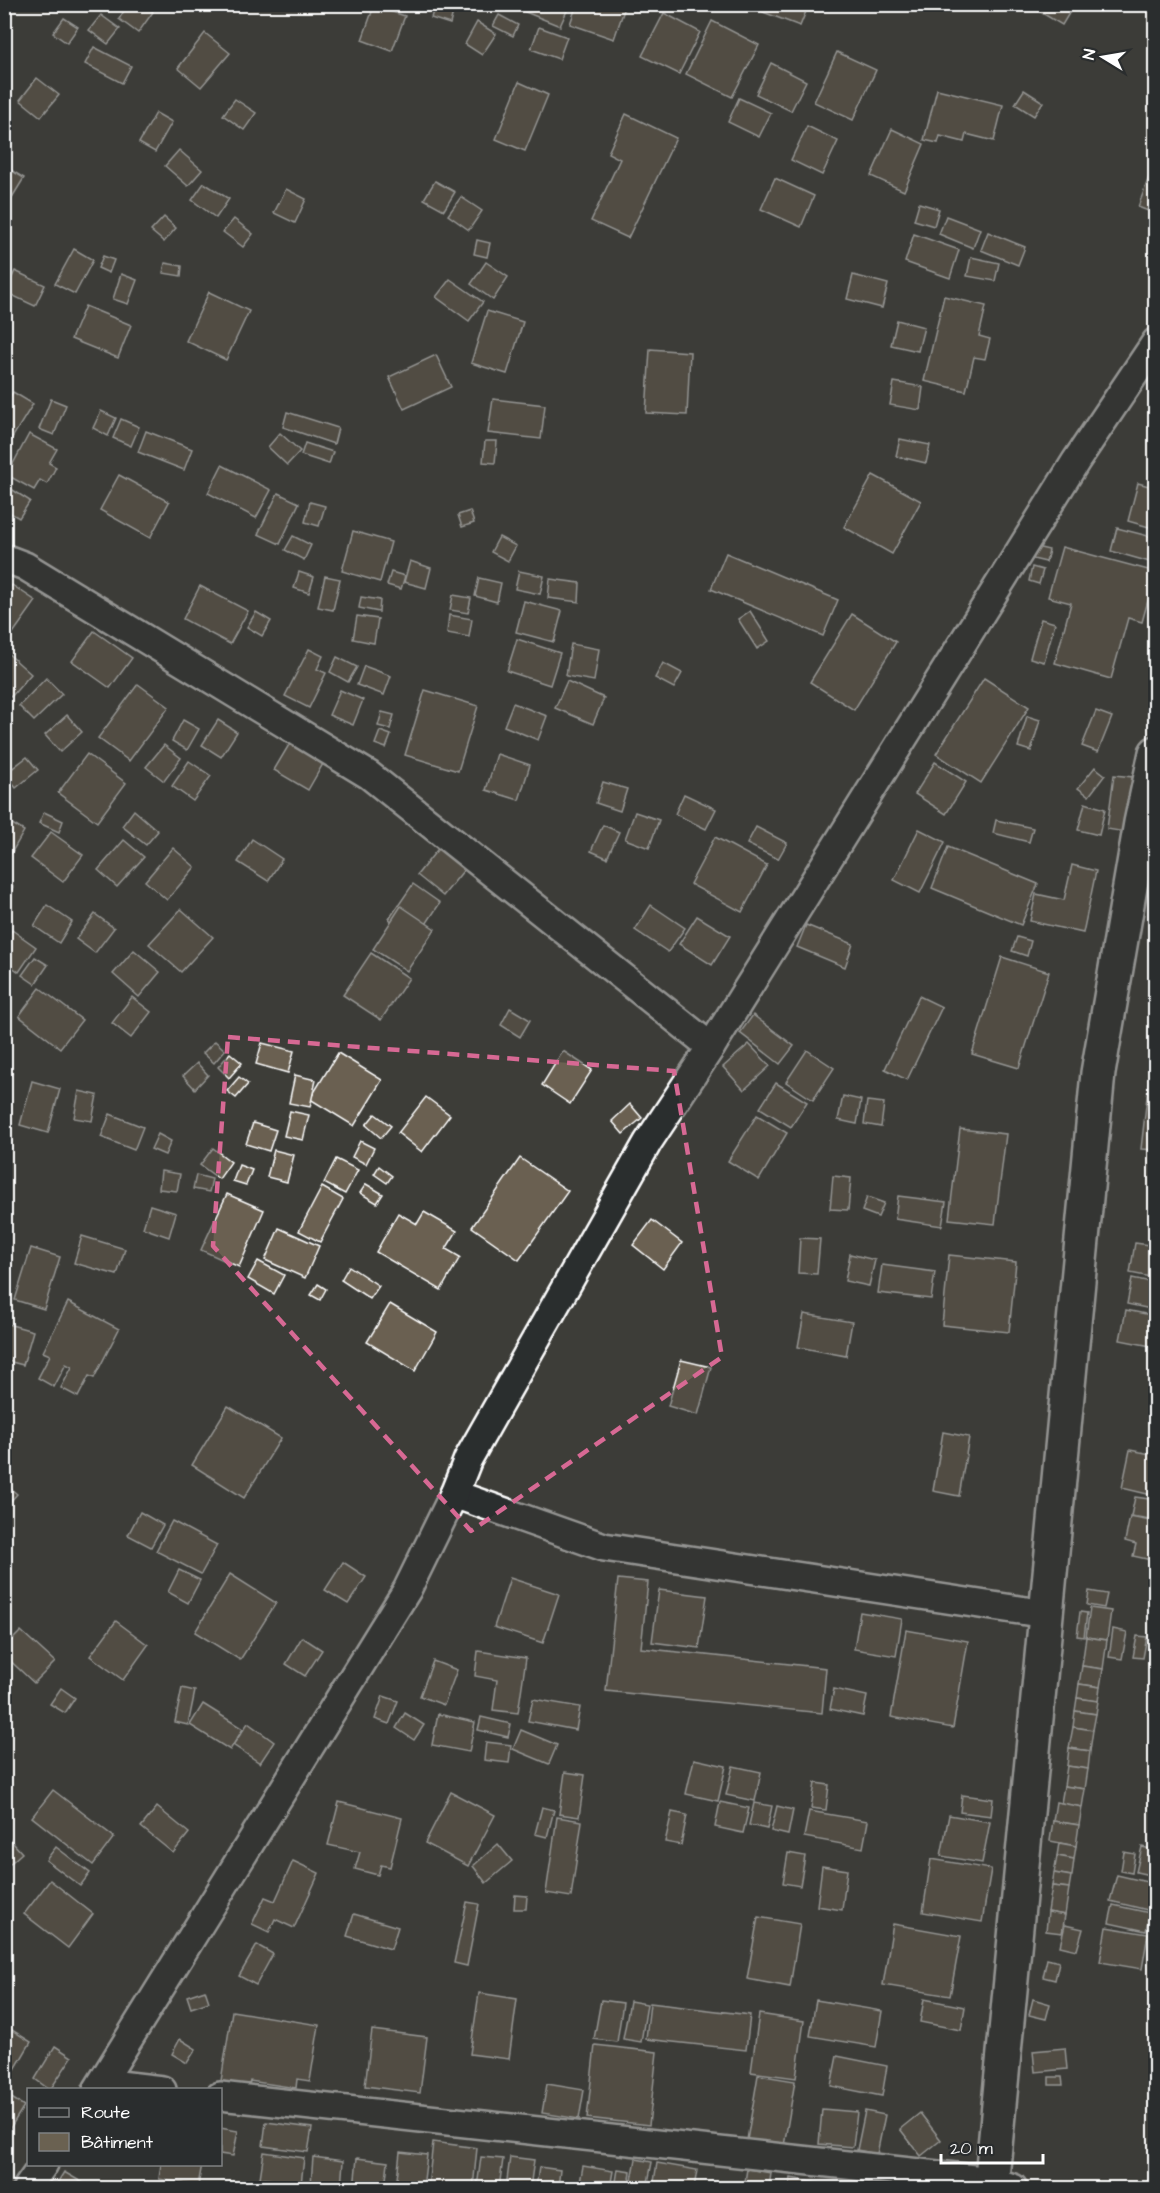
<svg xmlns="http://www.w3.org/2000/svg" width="1160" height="2193" viewBox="0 0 1160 2193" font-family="'Architects Daughter',sans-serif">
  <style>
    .building { fill: #6a6151; stroke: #fff; stroke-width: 1.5 }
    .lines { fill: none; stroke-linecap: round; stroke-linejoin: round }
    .street-casing { stroke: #fff; stroke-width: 32 }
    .secondary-casing { stroke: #fff; stroke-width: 38 }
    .street { stroke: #2a2d2e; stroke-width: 27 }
    .secondary { stroke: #2a2d2e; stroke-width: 33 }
    .marked { fill: none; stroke: #d76994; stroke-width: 4.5; stroke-dasharray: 12 8; stroke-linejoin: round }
  </style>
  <rect width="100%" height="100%" fill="#3d3d38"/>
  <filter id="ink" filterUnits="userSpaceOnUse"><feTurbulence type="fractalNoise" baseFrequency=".0167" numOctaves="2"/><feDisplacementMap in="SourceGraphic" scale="12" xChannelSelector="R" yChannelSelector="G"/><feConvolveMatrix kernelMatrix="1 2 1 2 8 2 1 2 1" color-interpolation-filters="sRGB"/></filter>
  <g filter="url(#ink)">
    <g class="building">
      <polygon points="128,4 142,4 153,12 138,33 119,19"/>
      <polygon points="435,4 455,4 450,24 431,18"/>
      <polygon points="514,4 570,4 560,26 513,7"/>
      <polygon points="577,4 626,4 614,39 570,24"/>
      <polygon points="766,4 809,4 800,26 763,12"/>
      <polygon points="1034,4 1074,4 1074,5 1062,25 1032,7"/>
      <polygon points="374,6 405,16 392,51 362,40"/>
      <polygon points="664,13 700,32 679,74 642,56"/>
      <polygon points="101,15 120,29 108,44 89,30"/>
      <polygon points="499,15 518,25 513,36 493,26"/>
      <polygon points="64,18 78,27 67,43 53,33"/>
      <polygon points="712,21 759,45 732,97 686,74"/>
      <polygon points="477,22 496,34 482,55 465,44"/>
      <polygon points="539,27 567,37 559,59 531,49"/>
      <polygon points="205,33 230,53 201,87 178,68"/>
      <polygon points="94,47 131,66 122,83 85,64"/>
      <polygon points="837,52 876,70 853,120 814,102"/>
      <polygon points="771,63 806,81 791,111 756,94"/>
      <polygon points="37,78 59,95 41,117 20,100"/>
      <polygon points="519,82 548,95 525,151 496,139"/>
      <polygon points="937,89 1003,105 994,141 966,134 964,142 940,136 938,143 924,140"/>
      <polygon points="1024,90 1043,102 1034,116 1015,104"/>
      <polygon points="739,98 771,113 759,137 728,122"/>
      <polygon points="235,99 256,113 244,130 223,115"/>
      <polygon points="156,113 172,122 155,152 139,143"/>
      <polygon points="626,114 676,138 628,238 591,221 620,159 608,153"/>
      <polygon points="807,126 838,141 822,175 791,160"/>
      <polygon points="892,129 924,144 904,191 871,176"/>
      <polygon points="179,150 202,170 188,186 165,166"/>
      <polygon points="4,166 24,178 8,204 4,202"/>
      <polygon points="1149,177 1156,180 1156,214 1138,207"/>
      <polygon points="775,178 814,196 801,227 761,209"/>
      <polygon points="435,181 455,192 444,210 424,199"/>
      <polygon points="204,183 229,199 216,218 192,200"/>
      <polygon points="286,189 306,199 295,223 274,213"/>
      <polygon points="461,197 482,211 469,230 448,215"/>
      <polygon points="919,203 939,209 934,226 914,220"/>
      <polygon points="946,216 980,229 973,248 939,234"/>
      <polygon points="164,217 176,228 164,242 151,231"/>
      <polygon points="234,219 253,234 243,247 223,232"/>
      <polygon points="988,232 1025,247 1018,265 981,250"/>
      <polygon points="914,234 959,250 950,278 905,262"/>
      <polygon points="477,240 490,243 487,257 474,254"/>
      <polygon points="74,249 93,260 75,294 55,284"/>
      <polygon points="103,256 114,260 109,273 98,268"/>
      <polygon points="971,257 999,263 995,281 967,276"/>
      <polygon points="486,262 508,277 493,300 471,284"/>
      <polygon points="165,263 182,266 181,276 163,273"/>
      <polygon points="15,271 45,285 35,306 5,292"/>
      <polygon points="121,274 137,280 128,304 113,299"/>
      <polygon points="853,275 888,284 882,308 847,299"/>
      <polygon points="450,279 483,302 469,321 436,297"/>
      <polygon points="209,292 249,311 226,360 186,341"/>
      <polygon points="944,296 986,306 979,336 990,339 985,359 974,357 966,391 924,381"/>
      <polygon points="85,306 131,325 118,358 71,339"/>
      <polygon points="487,311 523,322 507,374 471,363"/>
      <polygon points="897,320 924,327 918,351 891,345"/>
      <polygon points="650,349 690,352 687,415 646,413"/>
      <polygon points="436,355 451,387 404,409 389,377"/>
      <polygon points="894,382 923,387 920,410 890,405"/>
      <polygon points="13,392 33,404 12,438 4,433 4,406"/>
      <polygon points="51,399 66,405 54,435 39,429"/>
      <polygon points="493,399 545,405 541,439 488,433"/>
      <polygon points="101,411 116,418 108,436 93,428"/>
      <polygon points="287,412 338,428 334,444 283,427"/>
      <polygon points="121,419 139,427 131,446 113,438"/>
      <polygon points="146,431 192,449 184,470 138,452"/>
      <polygon points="280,433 300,451 287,465 268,447"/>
      <polygon points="29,434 57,449 49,463 56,467 47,484 40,480 34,490 7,475"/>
      <polygon points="900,439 930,445 926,463 896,456"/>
      <polygon points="485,441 497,441 495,463 483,462"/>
      <polygon points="305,443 333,452 329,464 301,455"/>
      <polygon points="222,465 271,490 256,518 208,493"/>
      <polygon points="119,475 169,502 150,538 100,510"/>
      <polygon points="873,475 921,501 892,554 844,527"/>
      <polygon points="1138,483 1156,488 1156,529 1128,521"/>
      <polygon points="8,487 30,501 19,518 4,509 4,493"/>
      <polygon points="278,493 299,503 280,544 258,534"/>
      <polygon points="310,502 325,506 319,526 305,522"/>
      <polygon points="470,511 474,523 462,527 458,515"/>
      <polygon points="1117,528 1156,538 1150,562 1111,551"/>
      <polygon points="353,531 391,542 380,582 342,571"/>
      <polygon points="293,536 311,545 304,560 285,550"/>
      <polygon points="499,537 516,546 508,561 491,552"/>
      <polygon points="1036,547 1049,550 1046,562 1033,559"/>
      <polygon points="1062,547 1156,572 1142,622 1128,618 1111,679 1055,663 1071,603 1048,597"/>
      <polygon points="726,553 838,600 823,636 711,589"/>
      <polygon points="410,561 431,568 426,588 404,582"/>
      <polygon points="1032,567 1043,570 1039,584 1029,581"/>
      <polygon points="519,571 544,576 540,594 515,589"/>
      <polygon points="299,572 314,577 309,593 294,588"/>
      <polygon points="391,572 405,576 401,589 387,585"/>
      <polygon points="325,576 340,579 333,610 318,607"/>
      <polygon points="479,578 501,583 497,602 475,596"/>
      <polygon points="550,579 580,583 579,602 548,598"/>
      <polygon points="12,585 36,601 11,636 4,632 4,595"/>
      <polygon points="200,586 248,611 230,644 183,619"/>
      <polygon points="453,595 471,598 468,613 450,610"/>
      <polygon points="361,597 380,600 379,612 359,608"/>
      <polygon points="524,601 562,611 554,642 516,632"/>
      <polygon points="750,611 769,641 757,649 738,619"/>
      <polygon points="256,612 271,621 262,636 247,627"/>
      <polygon points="852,614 896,642 854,710 810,682"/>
      <polygon points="449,615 472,619 469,637 447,633"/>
      <polygon points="357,616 378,619 374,643 353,639"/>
      <polygon points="1041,619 1055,623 1044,662 1030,658"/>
      <polygon points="94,631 132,658 110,688 72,661"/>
      <polygon points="517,639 560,653 550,685 507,671"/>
      <polygon points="571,644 599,649 594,681 566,676"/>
      <polygon points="309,649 323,656 317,669 326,673 309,708 285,696"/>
      <polygon points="4,650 31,674 11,697 4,691"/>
      <polygon points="337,657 357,667 348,682 330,672"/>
      <polygon points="663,663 682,673 674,688 655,678"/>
      <polygon points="364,666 391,676 384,695 357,685"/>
      <polygon points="46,678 62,694 34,721 19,706"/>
      <polygon points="984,678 1029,707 981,783 936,754"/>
      <polygon points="567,681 604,698 593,724 555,708"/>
      <polygon points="138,684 169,707 129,761 98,738"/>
      <polygon points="340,690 363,700 353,725 329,715"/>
      <polygon points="425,690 478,706 458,771 405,755"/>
      <polygon points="513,703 547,716 538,740 504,726"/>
      <polygon points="1096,711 1112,717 1098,752 1082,746"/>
      <polygon points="382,712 394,715 390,729 378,726"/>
      <polygon points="67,715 82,732 60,752 45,735"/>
      <polygon points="1027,716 1040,720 1031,751 1018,747"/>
      <polygon points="183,720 199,729 187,750 172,741"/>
      <polygon points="218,720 237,732 221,757 202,745"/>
      <polygon points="380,731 391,735 386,748 375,744"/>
      <polygon points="290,743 324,762 308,790 274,770"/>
      <polygon points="164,745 181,758 164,781 146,767"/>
      <polygon points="87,754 126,783 97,822 58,793"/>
      <polygon points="497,754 530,765 519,800 486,790"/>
      <polygon points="27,757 38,770 16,788 5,774"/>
      <polygon points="189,761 211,776 193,801 172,786"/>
      <polygon points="935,762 966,782 946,814 915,794"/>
      <polygon points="1095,767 1105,775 1089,796 1078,788"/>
      <polygon points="1114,775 1133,777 1125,832 1107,829"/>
      <polygon points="603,782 627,789 620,811 596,803"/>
      <polygon points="684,794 716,809 706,829 675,814"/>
      <polygon points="1085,803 1105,809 1099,835 1078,830"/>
      <polygon points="134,810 158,831 146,845 122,826"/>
      <polygon points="44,812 63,821 59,832 39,823"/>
      <polygon points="635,812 659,820 649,848 625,839"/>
      <polygon points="4,819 24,831 5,864 4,864"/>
      <polygon points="996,820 1033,828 1029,842 993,833"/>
      <polygon points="603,825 619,832 607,858 591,851"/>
      <polygon points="756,827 787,843 778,859 747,844"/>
      <polygon points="919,829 945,842 920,893 894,880"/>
      <polygon points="51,832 83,855 63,882 31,858"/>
      <polygon points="715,837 767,865 742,912 690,884"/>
      <polygon points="252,839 282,859 268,881 238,862"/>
      <polygon points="124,840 144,857 117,887 98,870"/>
      <polygon points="441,845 467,866 443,896 417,875"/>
      <polygon points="948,847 1038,884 1021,925 932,888"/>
      <polygon points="173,848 195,867 167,900 145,881"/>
      <polygon points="1072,865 1096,871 1083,933 1030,921 1036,894 1064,900"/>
      <polygon points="4,884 13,886 6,912 4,911"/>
      <polygon points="413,884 440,903 417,938 389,919"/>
      <polygon points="47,905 72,922 59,943 34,926"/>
      <polygon points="651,905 685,928 668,952 635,930"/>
      <polygon points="401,906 435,929 407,971 373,949"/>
      <polygon points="181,909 213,937 181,972 149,944"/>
      <polygon points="95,914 114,928 95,953 76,939"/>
      <polygon points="697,916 730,936 712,965 679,944"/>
      <polygon points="806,925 853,944 845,967 797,947"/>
      <polygon points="12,930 36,947 19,972 4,961 4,942"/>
      <polygon points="1017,937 1031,941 1027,956 1012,951"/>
      <polygon points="134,950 160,972 139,997 113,974"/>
      <polygon points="371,953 409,978 381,1020 343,995"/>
      <polygon points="35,957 48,965 35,984 22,975"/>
      <polygon points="1002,957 1049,972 1019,1068 972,1054"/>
      <polygon points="40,988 82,1020 60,1048 19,1016"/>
      <polygon points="919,996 942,1007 907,1080 885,1069"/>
      <polygon points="132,997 151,1012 131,1038 112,1023"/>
      <polygon points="510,1008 530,1020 520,1037 501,1025"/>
      <polygon points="753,1015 794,1046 780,1064 740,1033"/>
      <polygon points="215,1041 225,1050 214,1063 203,1053"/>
      <polygon points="262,1043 294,1051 288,1073 256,1064"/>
      <polygon points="749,1044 770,1066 744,1090 723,1067"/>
      <polygon points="807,1050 834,1068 813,1100 786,1082"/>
      <polygon points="563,1051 592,1070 570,1104 542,1085"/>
      <polygon points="230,1053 242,1063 229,1078 218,1067"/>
      <polygon points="338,1053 382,1080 354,1126 310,1099"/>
      <polygon points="197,1063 208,1075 195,1089 183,1076"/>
      <polygon points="4,1069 12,1073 4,1087"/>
      <polygon points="1150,1070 1156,1071 1156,1150 1141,1149"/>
      <polygon points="295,1075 316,1080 310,1107 289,1103"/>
      <polygon points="239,1077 248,1084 236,1098 227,1091"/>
      <polygon points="32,1081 60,1089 48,1133 20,1125"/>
      <polygon points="776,1083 807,1102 791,1127 760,1108"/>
      <polygon points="79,1091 97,1095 92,1121 74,1118"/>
      <polygon points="843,1096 861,1100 857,1124 838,1120"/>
      <polygon points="426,1097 450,1115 422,1152 398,1133"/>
      <polygon points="867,1101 884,1103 881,1127 864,1124"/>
      <polygon points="630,1104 642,1118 623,1134 612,1121"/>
      <polygon points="290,1111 309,1115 303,1140 284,1136"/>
      <polygon points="110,1114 143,1127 134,1150 101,1137"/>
      <polygon points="375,1114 391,1126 381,1138 366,1125"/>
      <polygon points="757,1115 787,1133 759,1180 728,1161"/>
      <polygon points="253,1123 276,1130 269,1151 246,1144"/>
      <polygon points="960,1129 1006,1134 995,1224 949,1219"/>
      <polygon points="158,1134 171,1141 165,1155 151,1149"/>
      <polygon points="360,1141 374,1148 366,1164 352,1157"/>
      <polygon points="213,1148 231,1162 219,1179 200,1165"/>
      <polygon points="274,1150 294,1155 287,1182 267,1177"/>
      <polygon points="520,1158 568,1191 519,1260 472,1227"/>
      <polygon points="336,1159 358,1170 345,1194 324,1183"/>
      <polygon points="239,1165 252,1170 246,1185 233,1181"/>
      <polygon points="379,1166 392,1176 387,1183 374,1174"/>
      <polygon points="161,1171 180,1174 177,1191 159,1189"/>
      <polygon points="196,1175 212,1179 209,1192 193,1189"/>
      <polygon points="833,1176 851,1178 848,1210 830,1209"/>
      <polygon points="366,1184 383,1194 377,1203 360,1193"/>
      <polygon points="322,1187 343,1199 320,1242 299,1231"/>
      <polygon points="227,1194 264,1210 239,1267 201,1250"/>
      <polygon points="898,1196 946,1202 942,1226 895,1219"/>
      <polygon points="867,1197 884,1203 878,1217 862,1211"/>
      <polygon points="150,1205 176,1213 169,1237 143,1228"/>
      <polygon points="424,1212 457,1231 446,1249 460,1257 441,1290 376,1252 398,1213 417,1224"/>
      <polygon points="652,1220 682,1243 663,1269 633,1245"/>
      <polygon points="279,1228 319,1246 305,1278 265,1260"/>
      <polygon points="82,1236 125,1249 117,1275 74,1263"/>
      <polygon points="800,1238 820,1239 817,1274 798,1273"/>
      <polygon points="1135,1243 1156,1246 1156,1278 1130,1273"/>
      <polygon points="31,1248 60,1257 44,1309 15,1300"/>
      <polygon points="850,1254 875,1260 869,1286 845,1281"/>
      <polygon points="949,1255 1016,1262 1009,1332 942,1325"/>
      <polygon points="258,1261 284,1275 274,1294 248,1279"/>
      <polygon points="882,1265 935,1272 931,1299 878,1293"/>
      <polygon points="349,1266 379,1286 370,1299 341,1280"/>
      <polygon points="1132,1278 1156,1283 1156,1310 1127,1304"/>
      <polygon points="318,1284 326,1289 320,1300 311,1295"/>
      <polygon points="68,1302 119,1329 94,1378 89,1376 78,1397 61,1388 72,1367 66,1364 54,1387 38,1378 50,1355 43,1352"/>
      <polygon points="390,1304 437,1332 415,1371 367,1342"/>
      <polygon points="1126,1310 1156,1316 1156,1347 1120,1340"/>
      <polygon points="804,1314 852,1322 846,1356 798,1347"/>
      <polygon points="4,1323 33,1331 23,1365 4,1360"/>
      <polygon points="681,1360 711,1367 698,1415 668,1406"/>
      <polygon points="228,1406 281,1438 244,1498 192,1465"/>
      <polygon points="943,1432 969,1437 959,1496 933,1491"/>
      <polygon points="1130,1450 1156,1455 1156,1496 1122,1488"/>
      <polygon points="4,1483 17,1494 4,1509"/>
      <polygon points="1135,1497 1156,1500 1156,1520 1131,1516"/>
      <polygon points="140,1512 163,1525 151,1547 128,1535"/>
      <polygon points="1130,1517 1156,1522 1156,1561 1133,1556 1136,1544 1125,1541"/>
      <polygon points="172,1521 217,1545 201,1574 156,1551"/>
      <polygon points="343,1562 366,1577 348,1604 325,1590"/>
      <polygon points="179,1570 200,1580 188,1603 168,1592"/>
      <polygon points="230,1574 276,1603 240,1660 195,1632"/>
      <polygon points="510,1578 559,1594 543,1643 494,1627"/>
      <polygon points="618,1579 648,1582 641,1648 826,1668 822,1713 606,1691"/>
      <polygon points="659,1590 707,1596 699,1648 652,1642"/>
      <polygon points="1089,1591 1107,1594 1104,1608 1087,1605"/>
      <polygon points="1090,1608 1111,1611 1107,1640 1086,1637"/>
      <polygon points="860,1612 902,1619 896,1656 854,1649"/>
      <polygon points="1080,1612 1087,1613 1084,1637 1077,1636"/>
      <polygon points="116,1621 148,1645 123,1680 90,1656"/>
      <polygon points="1113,1629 1127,1632 1122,1659 1109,1657"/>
      <polygon points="906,1630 968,1641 953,1728 891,1717"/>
      <polygon points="21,1631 55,1662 34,1683 4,1655 4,1648"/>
      <polygon points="1137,1636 1147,1637 1143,1658 1133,1657"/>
      <polygon points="302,1637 322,1650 305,1676 286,1664"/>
      <polygon points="1086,1637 1107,1640 1103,1669 1082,1666"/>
      <polygon points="478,1651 526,1658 518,1713 493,1710 497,1680 475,1676"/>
      <polygon points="433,1661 457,1670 444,1705 420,1696"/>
      <polygon points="1082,1666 1103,1669 1100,1687 1079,1684"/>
      <polygon points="1079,1684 1100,1687 1098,1701 1077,1698"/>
      <polygon points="61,1688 75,1698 65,1713 50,1704"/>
      <polygon points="182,1688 195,1691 188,1725 175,1722"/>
      <polygon points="834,1689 867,1696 863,1716 830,1709"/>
      <polygon points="383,1696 398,1701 389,1724 375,1719"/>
      <polygon points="1077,1698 1098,1701 1096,1714 1075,1711"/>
      <polygon points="533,1699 580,1707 576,1730 528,1721"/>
      <polygon points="203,1704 243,1729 230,1750 190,1725"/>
      <polygon points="1075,1711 1096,1714 1093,1730 1073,1727"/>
      <polygon points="405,1713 424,1725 414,1740 396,1728"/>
      <polygon points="438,1714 475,1722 469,1752 432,1745"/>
      <polygon points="481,1717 511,1724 508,1737 478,1730"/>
      <polygon points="248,1723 274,1742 260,1763 233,1745"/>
      <polygon points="1073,1727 1093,1730 1090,1751 1069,1748"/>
      <polygon points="521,1730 557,1745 549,1764 513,1749"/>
      <polygon points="486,1742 511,1745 509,1763 484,1760"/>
      <polygon points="1069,1748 1090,1751 1088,1769 1067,1766"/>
      <polygon points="694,1759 726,1766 718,1801 686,1794"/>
      <polygon points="733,1766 761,1772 755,1801 726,1795"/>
      <polygon points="1067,1766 1088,1769 1085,1789 1064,1786"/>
      <polygon points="565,1772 585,1775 579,1817 559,1814"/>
      <polygon points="815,1783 829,1785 826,1810 811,1808"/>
      <polygon points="1064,1786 1085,1789 1082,1807 1061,1803"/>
      <polygon points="53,1790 114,1837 93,1865 32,1817"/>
      <polygon points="451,1792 495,1815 468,1866 425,1843"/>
      <polygon points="962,1795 993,1799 991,1816 960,1812"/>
      <polygon points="339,1802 402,1818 390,1867 381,1865 378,1875 355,1869 360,1852 328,1845"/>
      <polygon points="720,1802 749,1808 743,1833 715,1827"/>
      <polygon points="1056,1802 1082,1807 1079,1825 1053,1821"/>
      <polygon points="754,1803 772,1806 767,1829 749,1825"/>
      <polygon points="777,1806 793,1810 788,1835 771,1831"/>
      <polygon points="157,1807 189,1833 173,1853 141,1827"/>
      <polygon points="542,1807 554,1810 547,1837 535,1834"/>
      <polygon points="809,1811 868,1821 863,1848 804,1837"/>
      <polygon points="672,1812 687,1815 681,1845 665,1842"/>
      <polygon points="949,1815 990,1822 982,1863 941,1856"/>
      <polygon points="557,1817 582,1821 571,1897 546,1893"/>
      <polygon points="1053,1821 1079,1825 1076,1846 1050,1841"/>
      <polygon points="4,1833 22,1853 4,1869"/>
      <polygon points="1059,1843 1076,1846 1074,1859 1057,1856"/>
      <polygon points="498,1844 512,1861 486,1883 473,1866"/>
      <polygon points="56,1847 90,1873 80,1886 46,1860"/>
      <polygon points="1142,1847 1156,1850 1150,1875 1136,1872"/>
      <polygon points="1124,1852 1135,1854 1132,1873 1121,1871"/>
      <polygon points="788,1853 805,1856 800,1886 783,1883"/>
      <polygon points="1057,1856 1074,1859 1072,1876 1054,1873"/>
      <polygon points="931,1859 991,1869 982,1922 923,1912"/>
      <polygon points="293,1861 319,1873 294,1928 275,1919 269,1932 252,1924 265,1897 275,1901"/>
      <polygon points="822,1866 847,1870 842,1910 817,1906"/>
      <polygon points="1054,1873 1071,1876 1069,1888 1052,1886"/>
      <polygon points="1117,1875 1156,1884 1156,1912 1110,1901"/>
      <polygon points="50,1880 93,1914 68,1948 24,1914"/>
      <polygon points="1052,1886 1069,1888 1065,1915 1048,1912"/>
      <polygon points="515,1895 527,1896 526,1909 514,1909"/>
      <polygon points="467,1902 479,1904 467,1966 454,1963"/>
      <polygon points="1113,1905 1150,1913 1146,1931 1109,1923"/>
      <polygon points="1048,1912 1065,1915 1062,1933 1046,1931"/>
      <polygon points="354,1914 398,1927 391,1949 347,1936"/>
      <polygon points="758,1917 800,1924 790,1987 747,1979"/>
      <polygon points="893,1924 961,1936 950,1996 883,1985"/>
      <polygon points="1065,1925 1083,1929 1077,1950 1060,1946"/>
      <polygon points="1106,1927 1148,1934 1142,1969 1100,1962"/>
      <polygon points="257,1945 273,1954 256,1985 239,1976"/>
      <polygon points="1047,1959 1059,1962 1055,1980 1043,1977"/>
      <polygon points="205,1990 209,2002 191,2008 187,1996"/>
      <polygon points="479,1993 517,1999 509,2059 470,2054"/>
      <polygon points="924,1999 965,2007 961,2030 920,2022"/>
      <polygon points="1033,1999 1050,2004 1046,2019 1029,2015"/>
      <polygon points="601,2000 623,2003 617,2042 594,2039"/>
      <polygon points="816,2000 882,2011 876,2047 810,2036"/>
      <polygon points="630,2001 647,2004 641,2042 623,2039"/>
      <polygon points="650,2003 750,2015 746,2050 646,2039"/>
      <polygon points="232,2011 319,2025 310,2081 297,2079 296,2088 250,2081 249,2085 221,2081"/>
      <polygon points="759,2014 804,2021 796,2078 751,2072"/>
      <polygon points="4,2025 31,2042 7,2083 4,2081"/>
      <polygon points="372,2030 427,2037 420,2093 365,2086"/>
      <polygon points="180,2039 196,2049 187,2063 172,2054"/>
      <polygon points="595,2045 657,2052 649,2125 587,2118"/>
      <polygon points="55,2046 72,2057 50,2090 35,2079"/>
      <polygon points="1065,2048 1067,2069 1035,2072 1033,2051"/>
      <polygon points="837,2056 887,2066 882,2096 831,2086"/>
      <polygon points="758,2075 795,2081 784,2146 747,2140"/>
      <polygon points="1049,2077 1062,2077 1063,2085 1049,2085"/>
      <polygon points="547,2084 584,2090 579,2119 542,2113"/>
      <polygon points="4,2093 24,2106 4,2138"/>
      <polygon points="822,2109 857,2112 853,2147 819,2144"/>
      <polygon points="865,2111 885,2115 877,2154 857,2150"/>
      <polygon points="920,2113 941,2140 921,2156 900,2129"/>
      <polygon points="266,2122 312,2128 308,2152 263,2146"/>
      <polygon points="220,2128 238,2131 233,2156 220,2154"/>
      <polygon points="433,2142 477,2148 473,2188 428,2188"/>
      <polygon points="264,2152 304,2158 301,2184 260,2178"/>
      <polygon points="400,2152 427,2155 423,2188 396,2188"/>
      <polygon points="313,2157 343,2161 341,2188 311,2184"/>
      <polygon points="481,2157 503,2159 499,2188 477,2188"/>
      <polygon points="510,2157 534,2160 530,2188 506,2188"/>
      <polygon points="357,2158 388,2162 385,2188 354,2188"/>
      <polygon points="636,2159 652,2162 647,2188 631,2185"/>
      <polygon points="657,2163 697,2170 694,2188 653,2188"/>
      <polygon points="161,2164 202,2164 198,2186 159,2179"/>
      <polygon points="583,2166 613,2171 610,2188 579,2188"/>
      <polygon points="539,2167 560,2170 558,2188 536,2188"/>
      <polygon points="618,2169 631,2171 629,2188 615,2188"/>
      <polygon points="747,2169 771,2173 769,2188 744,2188"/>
      <polygon points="64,2172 92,2188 54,2188"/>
      <polygon points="791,2178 833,2186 832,2188 789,2188"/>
      <polygon points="842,2180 889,2186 888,2188 841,2188"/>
    </g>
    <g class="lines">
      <defs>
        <g id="street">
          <polyline points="4,558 25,566 369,775 711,1047"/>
          <polyline points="454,1494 604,1547 1046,1614"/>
          <polyline points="102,2083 162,2090"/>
          <polyline points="97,2090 407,1590 454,1494 468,1459 648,1142 711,1047 1076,461 1156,342"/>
          <polyline points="220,2096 992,2181 1013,2188"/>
          <polyline points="27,2188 44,2164"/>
        </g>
        <polyline id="secondary" points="991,2188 1098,1073 1141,823 1156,753"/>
      </defs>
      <use href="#street" class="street-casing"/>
      <use href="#secondary" class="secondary-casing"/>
      <use href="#street" class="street"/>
      <use href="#secondary" class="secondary"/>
    </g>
  </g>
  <path d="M0 0H1160V2193H0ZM228 1037 674 1071 722 1357 471 1531 213 1246Z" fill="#3d3d38" fill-opacity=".55" fill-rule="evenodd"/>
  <path class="marked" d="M228 1037 674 1071 722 1357 471 1531 213 1246Z"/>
  <rect width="1160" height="2193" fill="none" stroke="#2a2d2e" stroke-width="24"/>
  <rect x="12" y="12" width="1136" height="2169" fill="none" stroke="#fff" stroke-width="2" filter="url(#ink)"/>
  <rect x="27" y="2088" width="195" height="78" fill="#2a2d2e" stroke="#7f8182" stroke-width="1.5"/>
  <rect x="39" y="2108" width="30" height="9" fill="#2a2d2e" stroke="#7f8182" stroke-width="1.5"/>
  <text x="81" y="2118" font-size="18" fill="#ffffff">Route</text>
  <rect x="39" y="2133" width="30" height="18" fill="#6a6151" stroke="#7f8182" stroke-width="1.5"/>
  <text x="81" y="2148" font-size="18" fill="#ffffff">Bâtiment</text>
  <g transform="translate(1103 57) rotate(281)" stroke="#2a2d2e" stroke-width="4.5" paint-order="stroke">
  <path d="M0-4.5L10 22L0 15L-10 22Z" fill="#ffffff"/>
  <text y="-9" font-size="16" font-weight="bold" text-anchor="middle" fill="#ffffff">N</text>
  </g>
  <path d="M941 2154v9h102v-9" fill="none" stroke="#ffffff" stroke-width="3"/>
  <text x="950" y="2154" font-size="18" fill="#ffffff" stroke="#2a2d2e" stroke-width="4.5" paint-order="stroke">20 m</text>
</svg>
